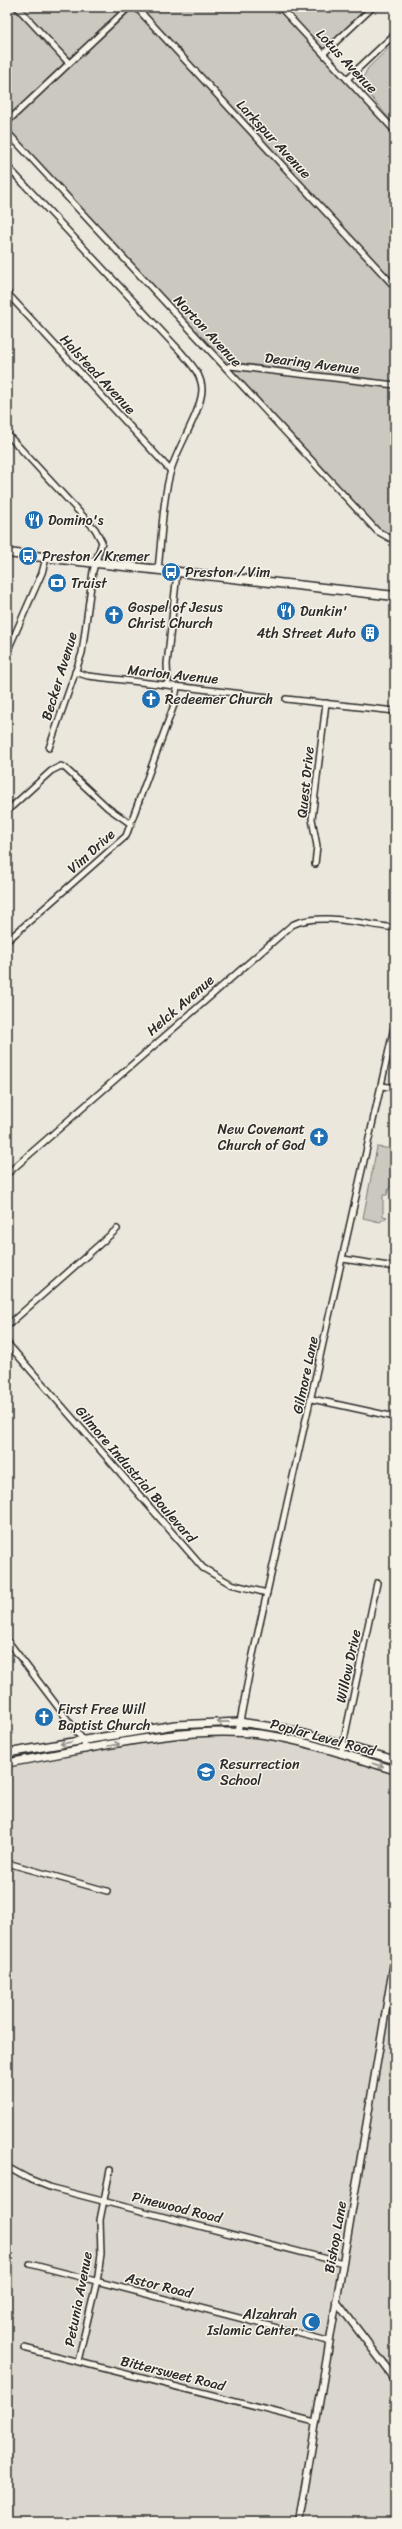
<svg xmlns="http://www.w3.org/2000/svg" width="402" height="2529" viewBox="0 0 402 2529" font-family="Sriracha,sans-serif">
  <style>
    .built { fill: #dbd7ce }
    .green { fill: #cbc8bf; stroke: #7b7a75 }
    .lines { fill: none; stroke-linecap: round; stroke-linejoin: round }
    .minor-casing { stroke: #2b2b2b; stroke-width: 8 }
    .tertiary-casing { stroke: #2b2b2b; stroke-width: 9 }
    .secondary-casing { stroke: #2b2b2b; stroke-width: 10 }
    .primary-casing { stroke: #2b2b2b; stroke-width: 11 }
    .minor { stroke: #f7f3e8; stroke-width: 5 }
    .tertiary { stroke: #f7f3e8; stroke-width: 6 }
    .secondary { stroke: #f7f3e8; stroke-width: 7 }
    .primary { stroke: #f7f3e8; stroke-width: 8 }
    .oneway { stroke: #918f8a }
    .labels { text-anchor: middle; stroke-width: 3; stroke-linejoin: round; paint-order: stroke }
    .street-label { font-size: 14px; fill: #2b2b2b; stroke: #f7f3e8 }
    .poi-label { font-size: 14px; fill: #2b2b2b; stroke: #f7f3e8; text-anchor: start }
  </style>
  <rect width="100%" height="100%" fill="#ebe7dd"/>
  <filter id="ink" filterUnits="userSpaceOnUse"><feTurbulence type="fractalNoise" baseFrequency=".025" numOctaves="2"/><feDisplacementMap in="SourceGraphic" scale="8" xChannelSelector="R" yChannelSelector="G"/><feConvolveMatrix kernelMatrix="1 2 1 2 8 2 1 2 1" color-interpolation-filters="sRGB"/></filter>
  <g filter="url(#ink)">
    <polygon class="built" points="201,1723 287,1729 395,1760 395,2522 7,2522 7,1753"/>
    <g class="green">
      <polygon points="7,7 14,7 63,60 63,64 7,119"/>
      <polygon points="20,7 126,7 74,56 69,57 59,50"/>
      <polygon points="140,7 276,7 395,136 395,284"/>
      <polygon points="284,7 371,7 324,50"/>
      <polygon points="134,8 395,290 395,382 223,361 7,130 7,125"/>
      <polygon points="395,42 395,126 365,89 362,80 368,68"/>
      <polygon points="233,369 395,386 395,537 378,528 363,513 239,379 232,371"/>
      <polygon points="377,1147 395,1149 395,1183 389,1188 387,1195 383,1195 383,1216 387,1217 380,1222 363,1218"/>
    </g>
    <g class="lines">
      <defs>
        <g id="minor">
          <polyline points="17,7 69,63"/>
          <polyline points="136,7 395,287"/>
          <polyline points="280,7 395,131"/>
          <polyline points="324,53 373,7"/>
          <polyline points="347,79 395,34"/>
          <polyline points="7,122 129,7"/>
          <polyline points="7,132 377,531 395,541"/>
          <path d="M7 166 180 351C190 363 202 374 202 390 201 412 178 446 171 470 162 502 162 537 158 569"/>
          <polyline points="7,293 171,471"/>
          <polyline points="226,368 230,366 395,385"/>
          <polyline points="7,434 95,529 102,542 93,571 82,653 49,748"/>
          <polyline points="7,652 42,573 46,558"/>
          <polyline points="75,672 88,676 269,697"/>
          <polyline points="168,684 167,664 177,573"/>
          <polyline points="286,699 395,711"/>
          <polyline points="7,811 51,771 61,766 65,768 108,808 131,824"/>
          <polyline points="315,864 317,846 312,819 326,703"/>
          <polyline points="7,941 126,836 174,705 177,687"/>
          <polyline points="382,1086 395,1088"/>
          <path d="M7 1174 292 925C318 911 366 925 395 928"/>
          <polyline points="343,1259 395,1267"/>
          <polyline points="7,1326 117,1229"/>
          <polyline points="7,1343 203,1568 231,1584 267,1593"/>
          <polyline points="312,1399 395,1417"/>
          <polyline points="7,1640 83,1740 86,1750"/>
          <polyline points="238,1732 252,1659 395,1023"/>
          <polyline points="341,1754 377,1583"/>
          <polyline points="7,1863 107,1891"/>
          <polyline points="7,2167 27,2178 52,2188 343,2263"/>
          <polyline points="30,2264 328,2341"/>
          <polyline points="24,2348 315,2422"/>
          <polyline points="78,2361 98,2276 101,2254 100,2220 110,2170"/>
        </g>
        <g id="tertiary">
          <polyline points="336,2301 395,2379"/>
          <polyline points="299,2522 395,1956"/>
        </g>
        <g id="secondary">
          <polyline points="7,1753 175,1725 239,1722 287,1729 395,1760"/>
          <path d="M7 1763C86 1750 181 1725 260 1734 306 1740 351 1757 395 1770"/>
        </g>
        <polyline id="primary" points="7,553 395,596"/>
      </defs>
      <use href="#minor" class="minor-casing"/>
      <use href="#tertiary" class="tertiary-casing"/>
      <use href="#secondary" class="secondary-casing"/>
      <use href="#primary" class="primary-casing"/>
      <use href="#minor" class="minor"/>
      <use href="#tertiary" class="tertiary"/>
      <use href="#secondary" class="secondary"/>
      <use href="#primary" class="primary"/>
    </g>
    <defs><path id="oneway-shaft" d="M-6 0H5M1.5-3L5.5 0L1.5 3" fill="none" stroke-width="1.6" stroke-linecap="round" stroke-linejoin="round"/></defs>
    <g class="oneway">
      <use href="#oneway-shaft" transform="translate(223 1722) rotate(179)"/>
      <use href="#oneway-shaft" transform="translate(66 1743) rotate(170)"/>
      <use href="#oneway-shaft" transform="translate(114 1745) rotate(-10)"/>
      <use href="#oneway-shaft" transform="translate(378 1765) rotate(16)"/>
    </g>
  </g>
  <defs>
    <symbol id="restaurant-disc" viewBox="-11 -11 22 22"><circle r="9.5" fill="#1f6fb2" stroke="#f7f3e8"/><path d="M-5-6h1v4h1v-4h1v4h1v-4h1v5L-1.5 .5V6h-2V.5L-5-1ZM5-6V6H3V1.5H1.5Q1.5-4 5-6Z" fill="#fff"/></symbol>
    <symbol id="bus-disc" viewBox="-11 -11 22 22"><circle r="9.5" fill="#1f6fb2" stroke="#f7f3e8"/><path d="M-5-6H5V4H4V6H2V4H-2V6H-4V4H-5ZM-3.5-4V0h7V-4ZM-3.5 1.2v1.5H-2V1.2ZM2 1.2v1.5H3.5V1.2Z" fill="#fff"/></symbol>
    <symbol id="bank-disc" viewBox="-11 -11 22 22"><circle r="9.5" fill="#1f6fb2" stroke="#f7f3e8"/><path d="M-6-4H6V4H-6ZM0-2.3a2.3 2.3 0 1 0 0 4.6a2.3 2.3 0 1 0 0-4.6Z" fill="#fff"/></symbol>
    <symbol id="church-disc" viewBox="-11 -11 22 22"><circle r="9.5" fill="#1f6fb2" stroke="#f7f3e8"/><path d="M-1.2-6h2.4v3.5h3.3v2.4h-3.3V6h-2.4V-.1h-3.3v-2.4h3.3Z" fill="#fff"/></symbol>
    <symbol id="building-disc" viewBox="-11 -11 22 22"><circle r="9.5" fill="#1f6fb2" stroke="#f7f3e8"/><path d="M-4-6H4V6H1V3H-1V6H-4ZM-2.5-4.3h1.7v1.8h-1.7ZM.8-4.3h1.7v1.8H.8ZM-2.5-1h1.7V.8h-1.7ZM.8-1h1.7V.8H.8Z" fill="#fff"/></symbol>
    <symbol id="school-disc" viewBox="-11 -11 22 22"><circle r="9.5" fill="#1f6fb2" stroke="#f7f3e8"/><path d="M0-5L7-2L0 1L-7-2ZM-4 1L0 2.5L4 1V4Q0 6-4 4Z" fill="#fff"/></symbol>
    <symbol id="mosque-disc" viewBox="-11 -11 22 22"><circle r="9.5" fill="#1f6fb2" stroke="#f7f3e8"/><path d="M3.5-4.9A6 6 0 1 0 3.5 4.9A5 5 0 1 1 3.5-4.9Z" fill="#fff"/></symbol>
  </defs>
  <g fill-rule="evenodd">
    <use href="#restaurant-disc" x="23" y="509" width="22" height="22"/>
    <use href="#bus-disc" x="17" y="545" width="22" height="22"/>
    <use href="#bus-disc" x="160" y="561" width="22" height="22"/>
    <use href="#bank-disc" x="46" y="572" width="22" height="22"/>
    <use href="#restaurant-disc" x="275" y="600" width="22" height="22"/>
    <use href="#church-disc" x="103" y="604" width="22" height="22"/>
    <use href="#building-disc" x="359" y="622" width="22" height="22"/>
    <use href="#church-disc" x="140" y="688" width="22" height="22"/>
    <use href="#church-disc" x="308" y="1126" width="22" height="22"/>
    <use href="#church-disc" x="33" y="1706" width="22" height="22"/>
    <use href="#school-disc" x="195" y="1761" width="22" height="22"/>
    <use href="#mosque-disc" x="300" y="2311" width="22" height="22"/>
  </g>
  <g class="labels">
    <g class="street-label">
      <text transform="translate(347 61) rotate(47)" y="5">Lotus Avenue</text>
      <text transform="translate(274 139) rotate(47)" y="5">Larkspur Avenue</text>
      <text transform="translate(208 331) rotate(47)" y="5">Norton Avenue</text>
      <text transform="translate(312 363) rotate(7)" y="5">Dearing Avenue</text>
      <text transform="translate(98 374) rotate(47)" y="5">Halstead Avenue</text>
      <text transform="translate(173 674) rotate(6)" y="5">Marion Avenue</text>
      <text transform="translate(59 676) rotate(-73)" y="5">Becker Avenue</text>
      <text transform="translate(305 782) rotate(-84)" y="5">Quest Drive</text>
      <text transform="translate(91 851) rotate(-42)" y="5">Vim Drive</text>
      <text transform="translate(180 1005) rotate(-41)" y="5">Helck Avenue</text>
      <text transform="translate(305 1375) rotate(-78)" y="5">Gilmore Lane</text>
      <text transform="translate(136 1474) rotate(49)" y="5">Gilmore Industrial Boulevard</text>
      <text transform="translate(348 1666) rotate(-78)" y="5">Willow Drive</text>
      <text transform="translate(323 1737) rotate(15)" y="5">Poplar Level Road</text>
      <text transform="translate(177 2207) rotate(14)" y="5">Pinewood Road</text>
      <text transform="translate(335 2237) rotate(-80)" y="5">Bishop Lane</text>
      <text transform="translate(159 2285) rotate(14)" y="5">Astor Road</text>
      <text transform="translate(78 2299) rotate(-79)" y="5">Petunia Avenue</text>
      <text transform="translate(173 2373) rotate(14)" y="5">Bittersweet Road</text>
    </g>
    <g class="poi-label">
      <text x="48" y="525">Domino's</text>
      <text x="42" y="561">Preston / Kremer</text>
      <text x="185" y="577">Preston / Vim</text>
      <text x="71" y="588">Truist</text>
      <text x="128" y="612">Gospel of Jesus<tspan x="128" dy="16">Christ Church</tspan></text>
      <text x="300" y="616">Dunkin'</text>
      <text x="356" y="638" text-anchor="end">4th Street Auto</text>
      <text x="165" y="704">Redeemer Church</text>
      <text x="305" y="1134" text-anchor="end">New Covenant<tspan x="305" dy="16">Church of God</tspan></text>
      <text x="58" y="1714">First Free Will<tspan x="58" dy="16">Baptist Church</tspan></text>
      <text x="220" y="1769">Resurrection<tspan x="220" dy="16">School</tspan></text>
      <text x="297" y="2319" text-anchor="end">Alzahrah<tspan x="297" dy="16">Islamic Center</tspan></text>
    </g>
  </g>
  <rect width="402" height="2529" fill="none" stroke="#f7f3e8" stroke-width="24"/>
  <rect x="12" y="12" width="378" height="2505" fill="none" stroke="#2b2b2b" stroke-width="1.5" filter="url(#ink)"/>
</svg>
